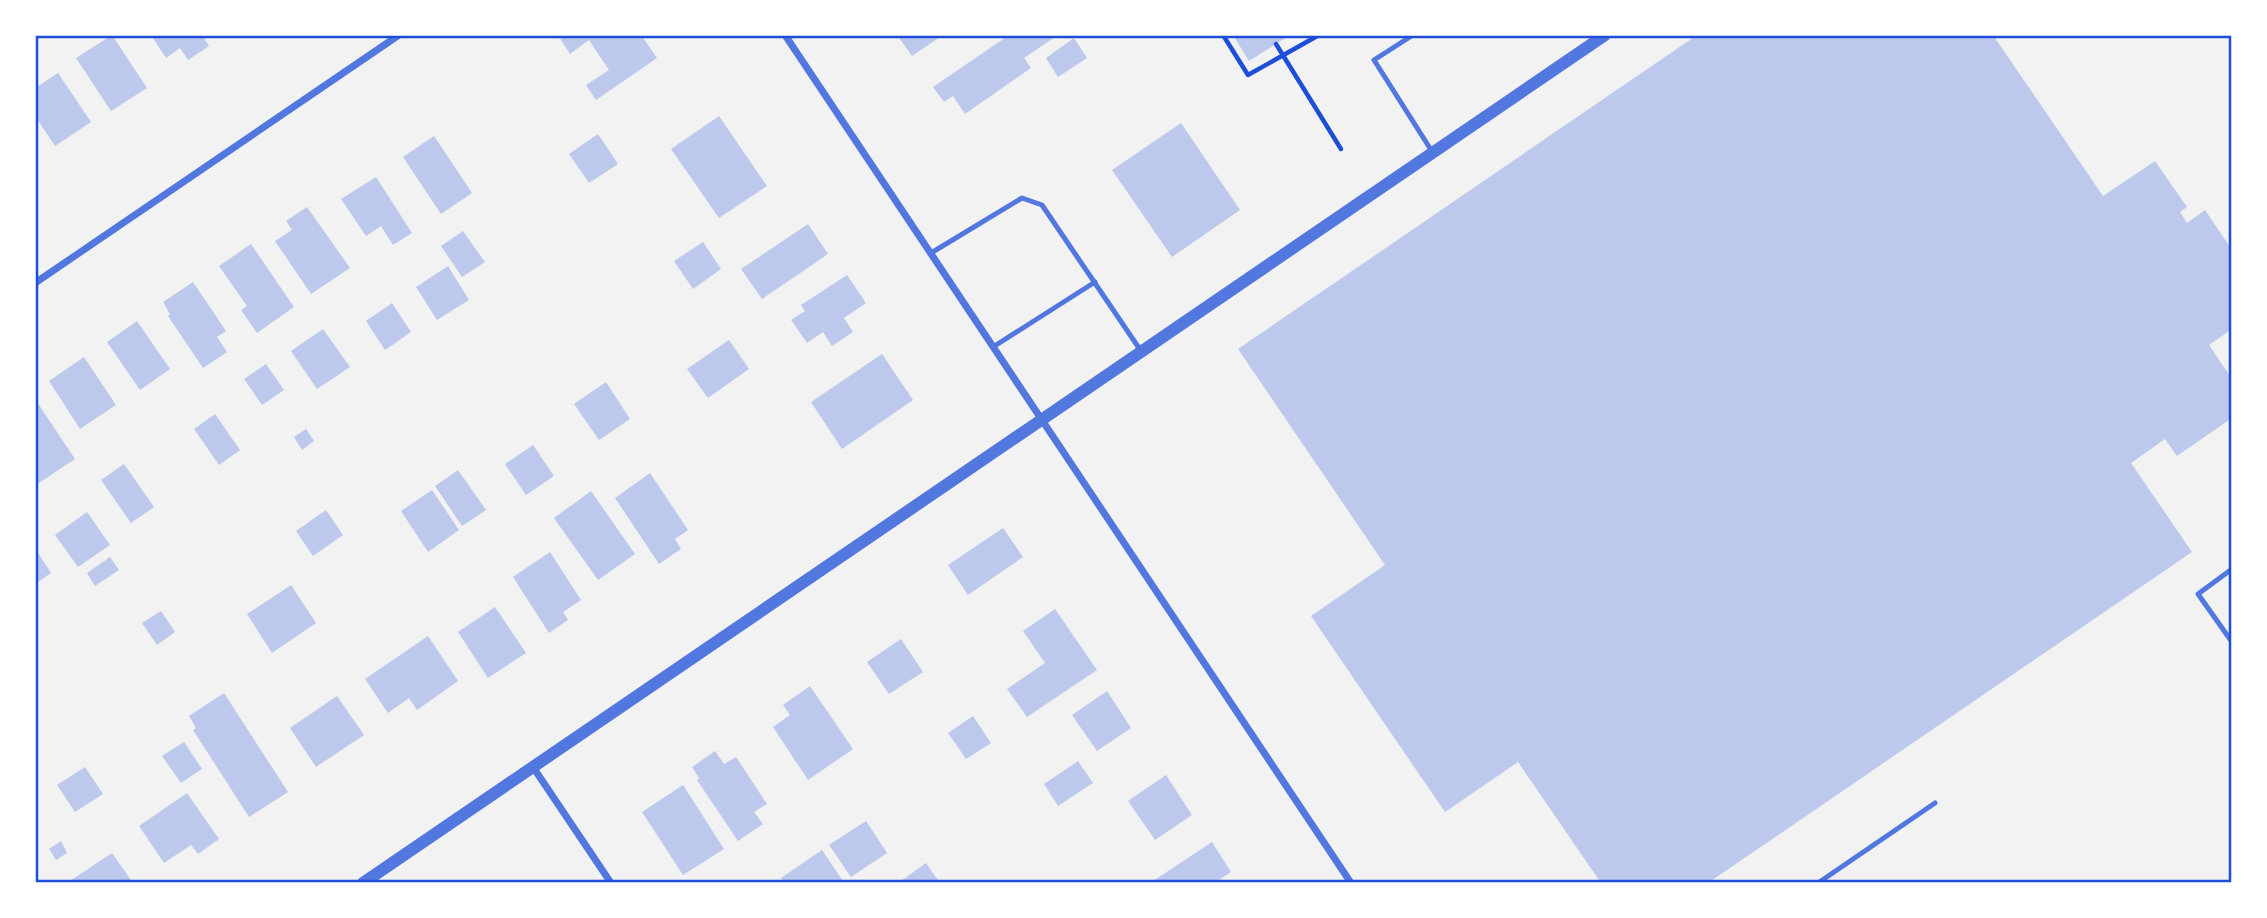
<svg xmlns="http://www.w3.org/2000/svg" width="2267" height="918" viewBox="0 0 2267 918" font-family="'Exo 2',sans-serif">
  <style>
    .building { fill: #bdc9ec }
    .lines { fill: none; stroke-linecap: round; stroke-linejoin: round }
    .path { stroke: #1d4ed8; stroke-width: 4.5 }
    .service { stroke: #5277de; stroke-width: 5 }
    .minor { stroke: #5277de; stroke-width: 7 }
    .tertiary { stroke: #5277de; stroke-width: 12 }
    .neatline { fill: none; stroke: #1d4ed8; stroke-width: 2.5 }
  </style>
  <rect width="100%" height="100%" fill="#f2f2f2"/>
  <g class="building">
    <polygon points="112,35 147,88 111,111 76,58"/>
    <polygon points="151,35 202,35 209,46 188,60 180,48 166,58"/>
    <polygon points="558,35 641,35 657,58 596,100 586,85 609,70 589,40 570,54"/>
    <polygon points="897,35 943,35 912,56"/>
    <polygon points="1009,35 1055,37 1024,58 1031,68 965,114 953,96 944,102 933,87"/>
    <polygon points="1233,35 1290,35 1249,61"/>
    <polygon points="1697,35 1993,35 2103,196 2155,161 2187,207 2180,212 2187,223 2205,210 2232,250 2232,329 2209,345 2232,379 2232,418 2177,456 2165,439 2131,463 2192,552 1708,883 1601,883 1518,762 1445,812 1311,616 1385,565 1238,349"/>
    <polygon points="1074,38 1087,58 1058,77 1046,58"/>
    <polygon points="58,73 91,122 55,146 35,116 35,84 37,87"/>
    <polygon points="719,116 767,186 719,218 671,149"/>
    <polygon points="1181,123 1240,210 1172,257 1112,170"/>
    <polygon points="598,134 618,164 589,183 569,154"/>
    <polygon points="434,136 472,193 441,214 403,157"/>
    <polygon points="376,177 412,233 393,245 381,226 366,236 341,199"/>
    <polygon points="307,207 350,268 311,294 275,241 292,230 286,221"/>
    <polygon points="808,224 828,254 762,299 741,269"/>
    <polygon points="463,231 485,262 462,277 441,246"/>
    <polygon points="703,242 721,269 693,289 674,261"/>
    <polygon points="251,244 294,307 257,333 241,310 247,306 219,266"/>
    <polygon points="448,266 469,300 437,320 416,287"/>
    <polygon points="847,275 866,303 844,318 853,332 832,346 823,332 807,343 791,320 805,311 801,305"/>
    <polygon points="193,282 226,331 217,337 227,352 203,368 168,316 170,314 163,302"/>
    <polygon points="392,303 411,332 385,350 366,321"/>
    <polygon points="137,321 170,369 140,390 107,342"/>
    <polygon points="323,329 350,367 317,389 291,351"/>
    <polygon points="729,340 749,369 708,398 687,369"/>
    <polygon points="882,354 913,400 842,449 811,402"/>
    <polygon points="84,357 116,405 80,429 49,381"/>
    <polygon points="266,364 284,390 262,405 244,379"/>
    <polygon points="606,382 630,419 599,440 574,404"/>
    <polygon points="35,399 75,459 36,485 35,482"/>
    <polygon points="215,414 240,450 219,465 194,429"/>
    <polygon points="306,429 314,441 302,450 294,437"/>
    <polygon points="533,445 554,476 526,495 505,464"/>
    <polygon points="124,464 154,507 131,523 101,480"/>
    <polygon points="458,470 486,510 462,526 435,486"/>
    <polygon points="650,473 688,530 675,539 681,549 659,564 615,498"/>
    <polygon points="432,490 459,530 428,552 401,511"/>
    <polygon points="591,491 635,554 598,580 554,518"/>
    <polygon points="326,510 343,535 313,556 296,531"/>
    <polygon points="87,512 110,545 78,567 55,535"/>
    <polygon points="1003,528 1023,557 968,595 948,565"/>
    <polygon points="35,548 51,573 35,584"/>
    <polygon points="550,552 581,600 563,612 568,620 549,633 513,577"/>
    <polygon points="110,557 119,570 95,586 87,573"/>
    <polygon points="291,585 316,623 272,653 247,614"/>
    <polygon points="495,607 526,653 488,678 458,632"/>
    <polygon points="1055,609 1097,670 1027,717 1007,689 1045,663 1023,631"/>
    <polygon points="161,611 175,632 157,645 142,623"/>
    <polygon points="428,636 458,681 417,710 409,698 388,713 365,679"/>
    <polygon points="901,639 923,672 889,694 867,662"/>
    <polygon points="810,686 853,749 808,780 773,727 790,715 783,705"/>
    <polygon points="1107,691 1131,728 1097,751 1072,715"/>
    <polygon points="224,693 288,792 249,817 193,730 196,728 189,716"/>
    <polygon points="337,696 364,735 316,767 290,728"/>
    <polygon points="973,716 991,743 966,759 948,733"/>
    <polygon points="184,742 202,769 181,783 162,756"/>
    <polygon points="715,751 724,764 736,757 767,804 754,812 763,824 738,841 697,780 699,778 692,767"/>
    <polygon points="1078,761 1093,783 1058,806 1044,784"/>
    <polygon points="85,767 103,794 75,812 57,785"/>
    <polygon points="1166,775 1192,815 1155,840 1128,801"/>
    <polygon points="683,785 724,849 683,875 642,812"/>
    <polygon points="187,793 219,839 198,854 191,845 164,863 139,826"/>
    <polygon points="866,821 887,853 851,877 829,845"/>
    <polygon points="61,841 67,853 56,860 49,849"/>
    <polygon points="1212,842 1231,872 1214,883 1150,883"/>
    <polygon points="822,850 843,881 785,883 781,878"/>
    <polygon points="112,853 133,883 67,883"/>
    <polygon points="926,863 940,883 898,883"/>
  </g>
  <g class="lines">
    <g class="path">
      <polyline points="1223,35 1248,75 1319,35"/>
      <polyline points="1276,44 1341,149"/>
    </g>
    <g class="service">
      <polyline points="1413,35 1374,60 1433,153"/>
      <polyline points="931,253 1022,198 1042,205 1141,351"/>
      <polyline points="993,347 1095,282"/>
      <polyline points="2232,569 2198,594 2232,642"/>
      <polyline points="1818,883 1935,803"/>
    </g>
    <g class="minor">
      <polyline points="785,35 1351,883"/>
      <polyline points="35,283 399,35"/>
      <polyline points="533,767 611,883"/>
    </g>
    <polyline class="tertiary" points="363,883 1605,35"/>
  </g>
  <rect width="2267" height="918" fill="none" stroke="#ffffff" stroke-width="74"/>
  <rect x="37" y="37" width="2193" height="844" class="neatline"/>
</svg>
